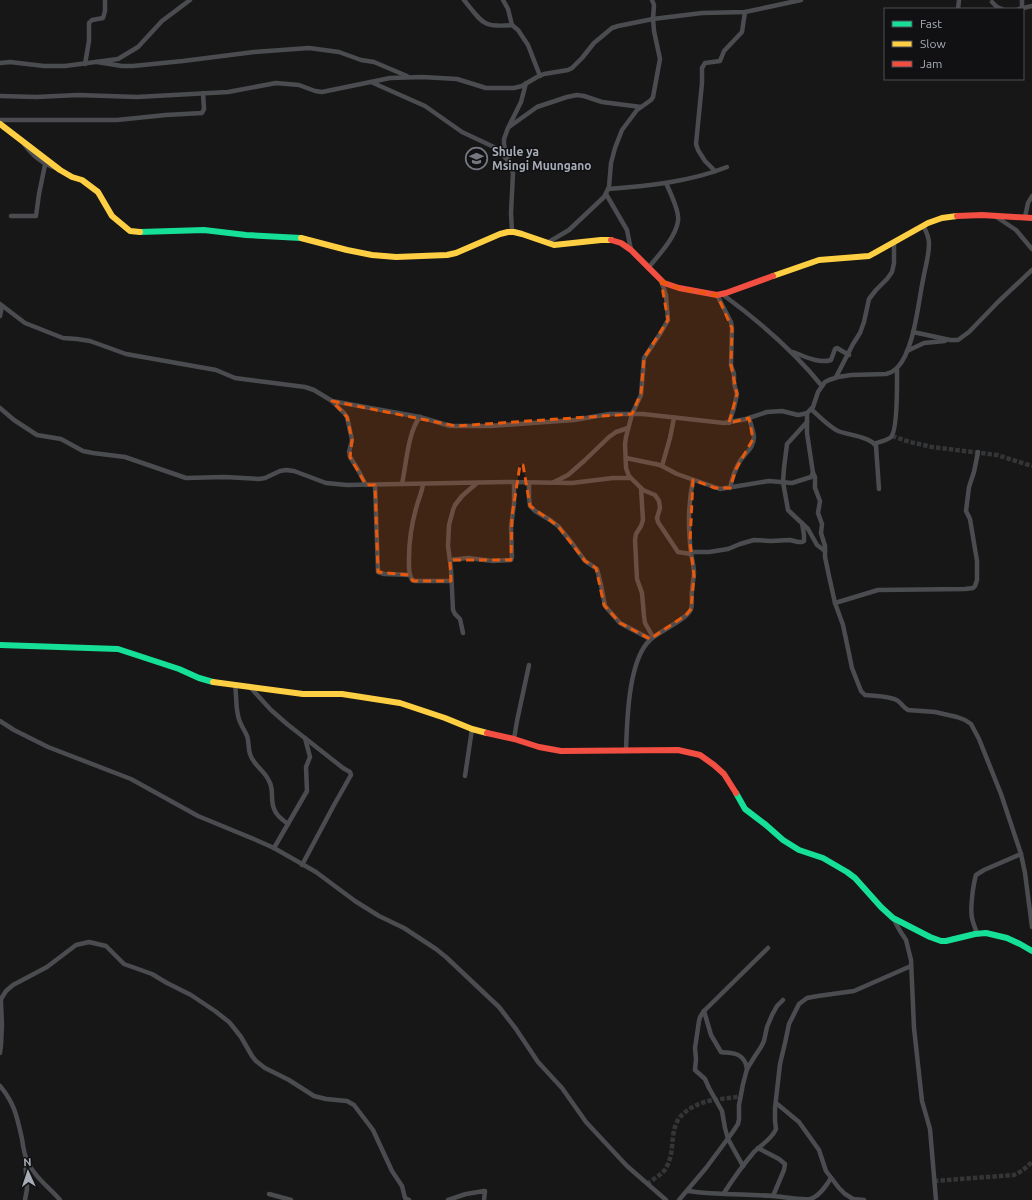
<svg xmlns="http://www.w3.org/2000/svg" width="1032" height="1200" viewBox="0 0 1032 1200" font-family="Ubuntu,sans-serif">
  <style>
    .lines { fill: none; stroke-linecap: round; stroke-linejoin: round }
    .street-tunnel { stroke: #343537; stroke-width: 4.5; stroke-dasharray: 4.5 2; stroke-linecap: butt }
    .street { stroke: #4b4c50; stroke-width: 4.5 }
    .fast { stroke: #16e098; stroke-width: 6 }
    .slow { stroke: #ffcf43; stroke-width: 6 }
    .jam { stroke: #f24e42; stroke-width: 6 }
    .marked { fill: #e8590c; fill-opacity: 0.2; stroke: #e8590c; stroke-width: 3; stroke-dasharray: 8 5; stroke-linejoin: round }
    .labels { text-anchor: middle; stroke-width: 3; stroke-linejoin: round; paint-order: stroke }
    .poi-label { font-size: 12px; font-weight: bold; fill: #a8adb8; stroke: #111113; text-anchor: start }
  </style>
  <rect width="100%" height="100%" fill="#171717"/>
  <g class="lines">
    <g class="street-tunnel">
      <polyline points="892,436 910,442 932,447 997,455 1032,466"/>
      <polyline points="934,1181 1014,1175 1022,1171 1032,1162"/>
      <path d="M647 1184C653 1179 663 1174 666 1168 679 1145 663 1121 695 1106 709 1098 725 1100 740 1096"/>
    </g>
    <g class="street">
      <path d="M464 0C482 22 482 28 512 25"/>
      <polyline points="503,0 508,9 512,25 518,30 528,45 540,76"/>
      <polyline points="1022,0 1022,9"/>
      <polyline points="992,2 997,7 1002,9"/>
      <polyline points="958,9 959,0"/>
      <polyline points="1019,9 1032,6"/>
      <polyline points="97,62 122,66 133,66 183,61 254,52 309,48 339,52 361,60 374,62 407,76"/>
      <polyline points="0,63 10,62 44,66 65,66 118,59 138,47 162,21 190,0"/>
      <polyline points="85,64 89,41 89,23 92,20 103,18 105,11 105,0"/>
      <polyline points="371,82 425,106 462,132 496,148 511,164"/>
      <polyline points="0,96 36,97 78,95 137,97 228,92 276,83 299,85 315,91 322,92 390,78 422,77 457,79 486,88 514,88 522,86 537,77 544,74 568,70 572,68 582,58 594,43 612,28 618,26 653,19 702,13 745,12 801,0"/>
      <polyline points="0,120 117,120 166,115 202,113 204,109 203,93"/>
      <polyline points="509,127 537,107 567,97 577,95 584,96 602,102 641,107"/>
      <path d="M24 144C32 155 42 164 56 168"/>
      <polyline points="715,171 705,161 698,150 696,144 702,83 702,68 705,63 720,61 724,51 742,32 745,12"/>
      <path d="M608 189C648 186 689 182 727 167"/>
      <polyline points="606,194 627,230 631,250"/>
      <polyline points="11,216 36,216 39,194 45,165"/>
      <polyline points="995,216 1016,230 1032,249"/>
      <polyline points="1025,217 1028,203 1032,196"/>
      <polyline points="512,232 511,213 513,173 504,145 504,139 508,128 521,102 526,83"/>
      <polyline points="547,243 569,230 604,197 609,187 611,163 615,148 622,130 637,110 651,100 653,97 660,59 654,31 653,19 654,5 652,0"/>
      <path d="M648 268C658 256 676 237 678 221 680 212 670 192 666 183"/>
      <polyline points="661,281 666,295 668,320 660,334 644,358 641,395 632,414 626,437 625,444 626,468 629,476 643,490 655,495 659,501 660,508 657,518 658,522 678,552 691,554"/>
      <path d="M722 294C759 321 793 350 822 386"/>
      <polyline points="717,295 731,322 732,328 731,365 734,374 734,383 737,394 734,408 729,423"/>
      <path d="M0 304 25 323 63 338 77 339 90 341 126 354 216 370 235 378 305 387 314 390 332 401 420 417 450 426H490L574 420 609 414H643L724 423 746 419 767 412 782 411 798 415 803 414 807 413 813 407 818 392 825 382 829 380 838 377 851 375 886 374C890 373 894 371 897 368 914 351 918 304 923 280 925 268 929 256 929 244 929 237 927 233 924 227"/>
      <polyline points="0,316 2,306"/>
      <polyline points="913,332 950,340 958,340 969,332 998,302 1032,270"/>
      <polyline points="907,351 924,343 945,341"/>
      <path d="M793 352C804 356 819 364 831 360L835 349 837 348 849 355"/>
      <polyline points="836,377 853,344 860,333 864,322 869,299 876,290 887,279 892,272 894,263 894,242"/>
      <polyline points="332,401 344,413 347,417 352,440 349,452 350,457 357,468 366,485"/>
      <polyline points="0,408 14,420 37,435 61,439 83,451 93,453 125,457 186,478 225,477 259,479 265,478 280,471 286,470 294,471 326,483 347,485 506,482 572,483 613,478 630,478"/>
      <path d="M811 409C819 416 828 426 838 431 848 435 871 437 876 446L879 489"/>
      <polyline points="807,422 787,444 784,468 783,482 788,510 808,529 817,545 825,551"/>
      <path d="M874 444C879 442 888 440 891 437 898 430 897 380 897 369"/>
      <polyline points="626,458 660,465 677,474 720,489 769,481 792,483 811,477 813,473 807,433 807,413"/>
      <polyline points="662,466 670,438 674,418"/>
      <path d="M813 473 815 477V488L820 501 818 513 822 524 821 533 825 546V557L829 576 835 603 843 625 852 668 861 691 865 695C874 696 891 696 898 701 902 704 904 708 908 710L935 712 957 717 965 720 971 724 979 739 1001 794 1021 854 1025 873 1032 927"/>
      <polyline points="554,482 568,475 584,461 609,437 616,432 628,428"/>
      <polyline points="529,483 529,498 530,506 535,511 550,520 558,526 572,543 585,561 597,569 601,585 605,606 620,623 650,639"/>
      <path d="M402 484C406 466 408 431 420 417"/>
      <path d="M423 484C422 492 419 498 417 505 412 522 409 541 409 558 409 566 408 573 412 580L415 581H451"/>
      <polyline points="375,485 378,572 384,574 410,575"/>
      <polyline points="641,488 643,520 641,526 636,534 635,540 637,579 642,593 644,616 645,623 653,637"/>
      <path d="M730 488C732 479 735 469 740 461 745 453 754 448 754 437 753 430 751 424 749 418"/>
      <polyline points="691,552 709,552 728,549 740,544 754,540 771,541 790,540 798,542 802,542 804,541 804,535 802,523"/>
      <polyline points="450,560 468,558 493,561 511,560 512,557 511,527 514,504 514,483"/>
      <polyline points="835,603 878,590 965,589 973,588 975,586 977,580 977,561 970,519 966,511 969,487 974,472 978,452"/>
      <polyline points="463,633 460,619 455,614 453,610 451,569 448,546 449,525 453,510 455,505 462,496 477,483"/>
      <path d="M235 685C237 697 235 711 240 722 242 727 245 731 247 736 249 741 248 748 250 754 253 765 265 771 269 781 272 786 272 791 272 796 272 811 277 816 288 824"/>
      <polyline points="249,686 271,710 287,724 343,768 350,772 351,775 334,805 302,865"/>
      <polyline points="0,721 14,730 48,747 131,779 198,816 256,840 274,848 316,872 355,901 379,916 404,928 436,949 446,957 499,1007 516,1029 538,1062 562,1088 586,1122 627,1166 666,1200"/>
      <polyline points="514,739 517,721 529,665"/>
      <path d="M626 751C627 722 628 660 650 640 658 632 688 619 691 609 693 604 691 597 692 591 692 585 694 579 694 573 694 563 690 553 690 543 688 522 689 500 693 480"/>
      <polyline points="465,776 472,729"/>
      <polyline points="274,848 307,791 306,767 310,757 305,738"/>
      <polyline points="893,918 900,931 906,940 911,960 914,1028 922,1101 930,1129 936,1200"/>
      <path d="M977 933C975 928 973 923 972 918 970 909 973 885 976 875L984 870 1021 854"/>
      <path d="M704 1011 711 1035 721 1052C725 1053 727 1052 731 1053 741 1054 746 1061 747 1069"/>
      <polyline points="0,1053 1,1045 2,1025 1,1003 1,999 6,991 13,985 47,967 76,945 89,942 106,946 124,964 152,974 167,983 191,995 215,1011 229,1022 234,1028 241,1037 252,1056 256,1061 265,1068 289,1080 314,1096 326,1099 347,1101 354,1105 373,1130 392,1171 402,1186 405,1198 409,1200"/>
      <path d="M0 1086C15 1104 17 1117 22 1139 23 1146 24 1154 27 1160 34 1177 49 1187 60 1200"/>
      <polyline points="776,1103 799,1122 819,1150 826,1171 839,1188 845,1194 853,1199 864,1200"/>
      <polyline points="758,1148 779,1159 785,1164 784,1170 773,1196"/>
      <polyline points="743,1166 728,1139 725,1128 722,1111 709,1088 705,1079 695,1070 696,1059 695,1048 699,1021 700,1017 704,1011 768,948"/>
      <path d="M688 1191C716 1195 745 1194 773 1196 784 1197 800 1200 810 1199 819 1197 826 1186 831 1178"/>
      <path d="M724 1193C733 1179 743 1165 754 1152 761 1145 772 1139 776 1129L775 1121V1108L780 1064 785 1043 789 1024 799 1004 807 998 818 996 854 991 911 966"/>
      <polyline points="269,1194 291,1200"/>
      <polyline points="25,1200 27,1189 25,1158"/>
      <polyline points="448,1200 466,1194 484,1191 485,1191 484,1200"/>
      <polyline points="679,1200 706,1168 732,1133 738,1124 739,1119 739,1105 743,1084 747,1069 755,1056 761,1047 764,1041 767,1027 772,1015 777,1006 783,1000"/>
    </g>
    <g class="fast">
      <polyline points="140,232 204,230 246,235 301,238"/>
      <polyline points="0,645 118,649 179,669 199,678 213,682"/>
      <polyline points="736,793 745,809 766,825 783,840 799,850 823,858 847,872 855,878 881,907 893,918 930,937 941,941 946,941 975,934 986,933 1007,938 1020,944 1032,951"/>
    </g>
    <g class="slow">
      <polyline points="0,124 60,170 72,177 82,180 98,192 112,216 130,231 140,232"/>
      <polyline points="301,238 347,250 372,255 396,257 447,255 456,253 500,234 508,232 514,232 522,234 554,245 601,240 611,240"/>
      <polyline points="773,276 819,260 869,256 928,223 942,218 957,216"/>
      <polyline points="213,682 303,694 342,694 400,703 445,718 472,729 487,733"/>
    </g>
    <g class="jam">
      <polyline points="957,216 982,215 1032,218"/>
      <polyline points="611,240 621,243 631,250 664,283 679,288 717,295 726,293 773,276"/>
      <polyline points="487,733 514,739 539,747 561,751 678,750 700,755 714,765 724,774 736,793"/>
    </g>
  </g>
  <path class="marked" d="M661 281 679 288 717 295 732 328 731 365 737 394 729 423 749 418 753 439 736 469 730 488H715L693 480 690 542 694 576 691 609 686 615 650 639 620 623 604 605 596 568 585 561 558 526 530 506 523 465H520L512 516 511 560H450L451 581H413L409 575 378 572 375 485H366L350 457 352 440 347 417 332 401 456 426 632 414 641 393 644 358 668 320Z"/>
  <defs>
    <symbol id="school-ring" viewBox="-11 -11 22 22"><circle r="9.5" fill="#111113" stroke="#757880" stroke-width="1.5"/><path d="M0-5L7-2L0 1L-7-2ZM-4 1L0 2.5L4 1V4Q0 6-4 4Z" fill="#757880"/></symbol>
  </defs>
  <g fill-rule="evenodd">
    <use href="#school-ring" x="464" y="146" width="25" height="25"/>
  </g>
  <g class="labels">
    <g class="poi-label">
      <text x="492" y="156">Shule ya<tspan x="492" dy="14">Msingi Muungano</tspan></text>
    </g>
  </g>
  <rect x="884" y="8" width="140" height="72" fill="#111113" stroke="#4d4f55"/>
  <rect x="892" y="21" width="20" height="6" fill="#16e098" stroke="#4d4f55"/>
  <text x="920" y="28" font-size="12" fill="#a8adb8">Fast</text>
  <rect x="892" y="41" width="20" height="6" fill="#ffcf43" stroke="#4d4f55"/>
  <text x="920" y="48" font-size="12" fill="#a8adb8">Slow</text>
  <rect x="892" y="61" width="20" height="6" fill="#f24e42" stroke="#4d4f55"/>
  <text x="920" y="68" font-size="12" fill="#a8adb8">Jam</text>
  <g transform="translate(28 1172) rotate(357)" stroke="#111113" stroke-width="3" paint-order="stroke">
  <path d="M0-3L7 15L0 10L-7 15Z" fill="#a8adb8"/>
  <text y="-6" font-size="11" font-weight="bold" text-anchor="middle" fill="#a8adb8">N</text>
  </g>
</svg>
